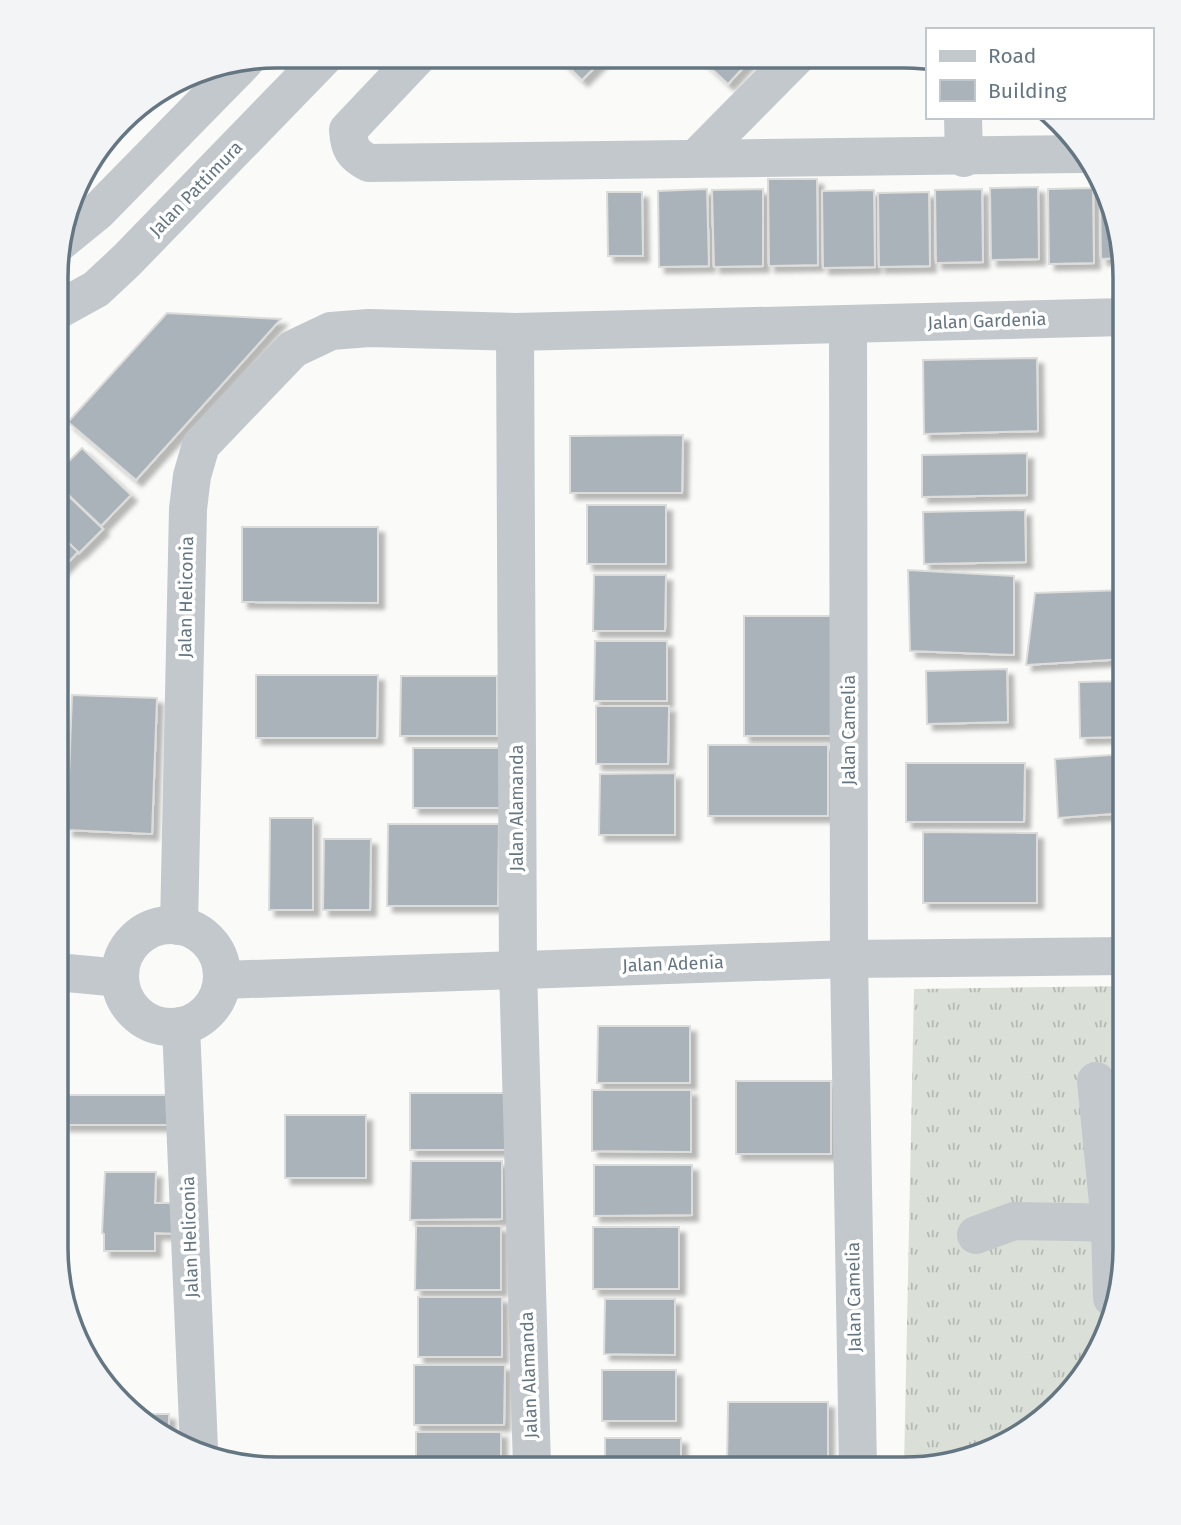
<svg xmlns="http://www.w3.org/2000/svg" width="1181" height="1525" viewBox="0 0 1181 1525" font-family="'Fira Sans',sans-serif">
  <style>
    .grass { fill: url(#grass-tufts) }
    .building { fill: #aab3b9; stroke: #dcdcda; stroke-width: 2; filter: url(#shadow) }
    .lines { fill: none; stroke-linecap: round; stroke-linejoin: round }
    .minor { stroke: #c3c8cc; stroke-width: 38 }
    .labels { text-anchor: middle; stroke-width: 7; stroke-linejoin: round; paint-order: stroke }
    .street-label { font-size: 18px; fill: #657683; stroke: #fff }
    .rim { fill: none; stroke: #657683; stroke-width: 3.5 }
  </style>
  <defs>
    <pattern id="grass-tufts" width="24" height="20" patternUnits="userSpaceOnUse" patternTransform="scale(1.75)"><rect width="24" height="20" fill="#dadfd7"/><path d="M3 7l-1-3M5 7V3M7 7l1-3M15 17l-1-3M17 17v-4M19 17l1-3" fill="none" stroke="#b4b9b4"/></pattern>
    <filter id="shadow"><feDropShadow dx="6" dy="6" stdDeviation="2" flood-color="#0004"/></filter>
  </defs>
  <rect width="100%" height="100%" fill="#fafaf8"/>
  <g class="grass">
    <polygon points="155,97 85,169 132,111"/>
    <polygon points="1125,986 1124,1263 1088,1371 1002,1446 904,1469 914,989"/>
  </g>
  <g class="building">
    <polygon points="558,57 605,57 582,80"/>
    <polygon points="699,57 753,57 728,84"/>
    <polygon points="768,179 817,179 818,265 769,266"/>
    <polygon points="1038,187 1039,259 991,260 990,188"/>
    <polygon points="1093,188 1094,263 1049,264 1048,189"/>
    <polygon points="707,189 709,266 659,267 658,191"/>
    <polygon points="763,189 763,266 714,267 712,190"/>
    <polygon points="982,189 983,262 936,263 935,190"/>
    <polygon points="874,190 875,267 823,268 822,191"/>
    <polygon points="1100,190 1105,190 1121,258 1101,259"/>
    <polygon points="607,192 642,192 643,256 608,256"/>
    <polygon points="929,192 930,266 879,267 878,193"/>
    <polygon points="167,313 281,319 136,480 68,422"/>
    <polygon points="1037,358 1038,431 924,434 923,360"/>
    <polygon points="683,435 682,493 570,493 570,436"/>
    <polygon points="82,448 131,495 101,526 57,484 58,472"/>
    <polygon points="1027,453 1027,495 922,497 922,455"/>
    <polygon points="57,485 103,529 79,553 57,532"/>
    <rect x="587" y="505" width="79" height="59"/>
    <polygon points="1025,510 1026,562 924,564 923,512"/>
    <polygon points="242,527 378,527 378,603 242,602"/>
    <polygon points="57,532 78,552 59,572 57,570"/>
    <polygon points="908,570 1014,576 1014,655 910,651"/>
    <polygon points="594,575 666,575 665,631 593,631"/>
    <polygon points="1125,590 1125,659 1026,665 1035,593"/>
    <polygon points="744,616 832,616 831,736 744,736"/>
    <polygon points="595,641 667,641 667,701 594,701"/>
    <polygon points="1007,669 1008,722 927,724 926,671"/>
    <polygon points="256,675 378,675 377,738 256,738"/>
    <polygon points="401,676 497,676 497,736 400,736"/>
    <polygon points="1125,681 1125,737 1080,738 1079,682"/>
    <polygon points="72,695 157,698 152,834 67,830"/>
    <polygon points="596,706 669,706 668,764 596,764"/>
    <rect x="708" y="745" width="120" height="71"/>
    <rect x="413" y="748" width="90" height="60"/>
    <polygon points="1125,754 1125,813 1058,818 1055,759"/>
    <polygon points="906,763 1025,763 1024,822 906,822"/>
    <polygon points="675,773 675,835 599,835 600,774"/>
    <polygon points="270,818 313,818 313,910 269,910"/>
    <polygon points="388,824 499,824 498,906 387,906"/>
    <polygon points="923,832 1037,833 1037,903 923,903"/>
    <polygon points="324,839 371,839 370,910 323,910"/>
    <polygon points="598,1026 690,1026 690,1083 597,1083"/>
    <rect x="736" y="1081" width="95" height="73"/>
    <polygon points="592,1090 691,1090 691,1152 592,1151"/>
    <polygon points="410,1093 506,1093 505,1150 410,1150"/>
    <polygon points="64,1095 173,1095 173,1125 63,1125"/>
    <rect x="285" y="1115" width="81" height="63"/>
    <polygon points="411,1161 502,1161 502,1219 410,1220"/>
    <polygon points="594,1165 692,1165 692,1215 594,1216"/>
    <polygon points="105,1172 156,1172 155,1203 179,1203 179,1234 155,1233 155,1251 104,1251 104,1234 102,1233"/>
    <polygon points="416,1226 501,1226 501,1290 415,1290"/>
    <rect x="593" y="1227" width="86" height="62"/>
    <rect x="418" y="1297" width="84" height="60"/>
    <polygon points="605,1299 675,1299 675,1355 604,1354"/>
    <polygon points="414,1365 505,1365 504,1425 414,1425"/>
    <rect x="602" y="1370" width="74" height="51"/>
    <polygon points="728,1402 828,1402 828,1469 727,1468"/>
    <polygon points="139,1414 169,1414 169,1437 154,1432"/>
    <rect x="416" y="1432" width="85" height="36"/>
    <rect x="605" y="1438" width="76" height="30"/>
  </g>
  <g class="lines">
    <g class="minor">
      <path d="M418 56 348 130C349 148 353 155 369 163L1082 154"/>
      <polyline points="963,117 964,158"/>
      <polyline points="697,157 795,58"/>
      <polyline points="60,242 98,211 245,61"/>
      <polyline points="58,310 96,289 127,260 325,56"/>
      <polyline points="848,325 849,959 858,1469"/>
      <polyline points="515,332 518,968 532,1468"/>
      <circle cx="171" cy="976" r="51"/>
      <polyline points="179,926 188,509 192,476 201,445 293,349 331,331 369,328 515,332 1125,317"/>
      <polyline points="57,972 120,978"/>
      <polyline points="222,980 849,959 1125,956"/>
      <polyline points="181,1026 199,1448"/>
      <polyline points="1096,1081 1110,1223 1112,1298"/>
      <polyline points="976,1235 1014,1221 1125,1223"/>
    </g>
  </g>
  <g class="labels">
    <g class="street-label">
      <text transform="translate(196 189) rotate(-46)" y="6">Jalan Pattimura</text>
      <text transform="translate(987 321) rotate(-2)" y="6">Jalan Gardenia</text>
      <text transform="translate(186 597) rotate(-89)" y="6">Jalan Heliconia</text>
      <text transform="translate(849 730) rotate(-90)" y="6">Jalan Camelia</text>
      <text transform="translate(517 808) rotate(-90)" y="6">Jalan Alamanda</text>
      <text transform="translate(673 964) rotate(-2)" y="6">Jalan Adenia</text>
      <text transform="translate(190 1237) rotate(-92)" y="6">Jalan Heliconia</text>
      <text transform="translate(854 1297) rotate(-91)" y="6">Jalan Camelia</text>
      <text transform="translate(529 1375) rotate(-92)" y="6">Jalan Alamanda</text>
    </g>
  </g>
  <path d="M0 0H1181V1525H0ZM277 68H904A209 209 0 0 1 1113 277V1248A209 209 0 0 1 904 1457H277A209 209 0 0 1 68 1248V277A209 209 0 0 1 277 68Z" fill="#f3f4f5" fill-rule="evenodd"/>
  <path class="rim" d="M277 68H904A209 209 0 0 1 1113 277V1248A209 209 0 0 1 904 1457H277A209 209 0 0 1 68 1248V277A209 209 0 0 1 277 68Z"/>
  <rect x="926" y="28" width="228" height="91" fill="#ffffff" stroke="#c1c8cd" stroke-width="2"/>
  <rect x="940" y="51" width="35" height="10" fill="#c3c8cc" stroke="#c1c8cd" stroke-width="2"/>
  <text x="988" y="63" font-size="21" fill="#657683">Road</text>
  <rect x="940" y="80" width="35" height="21" fill="#aab3b9" stroke="#c1c8cd" stroke-width="2"/>
  <text x="988" y="98" font-size="21" fill="#657683">Building</text>
</svg>
